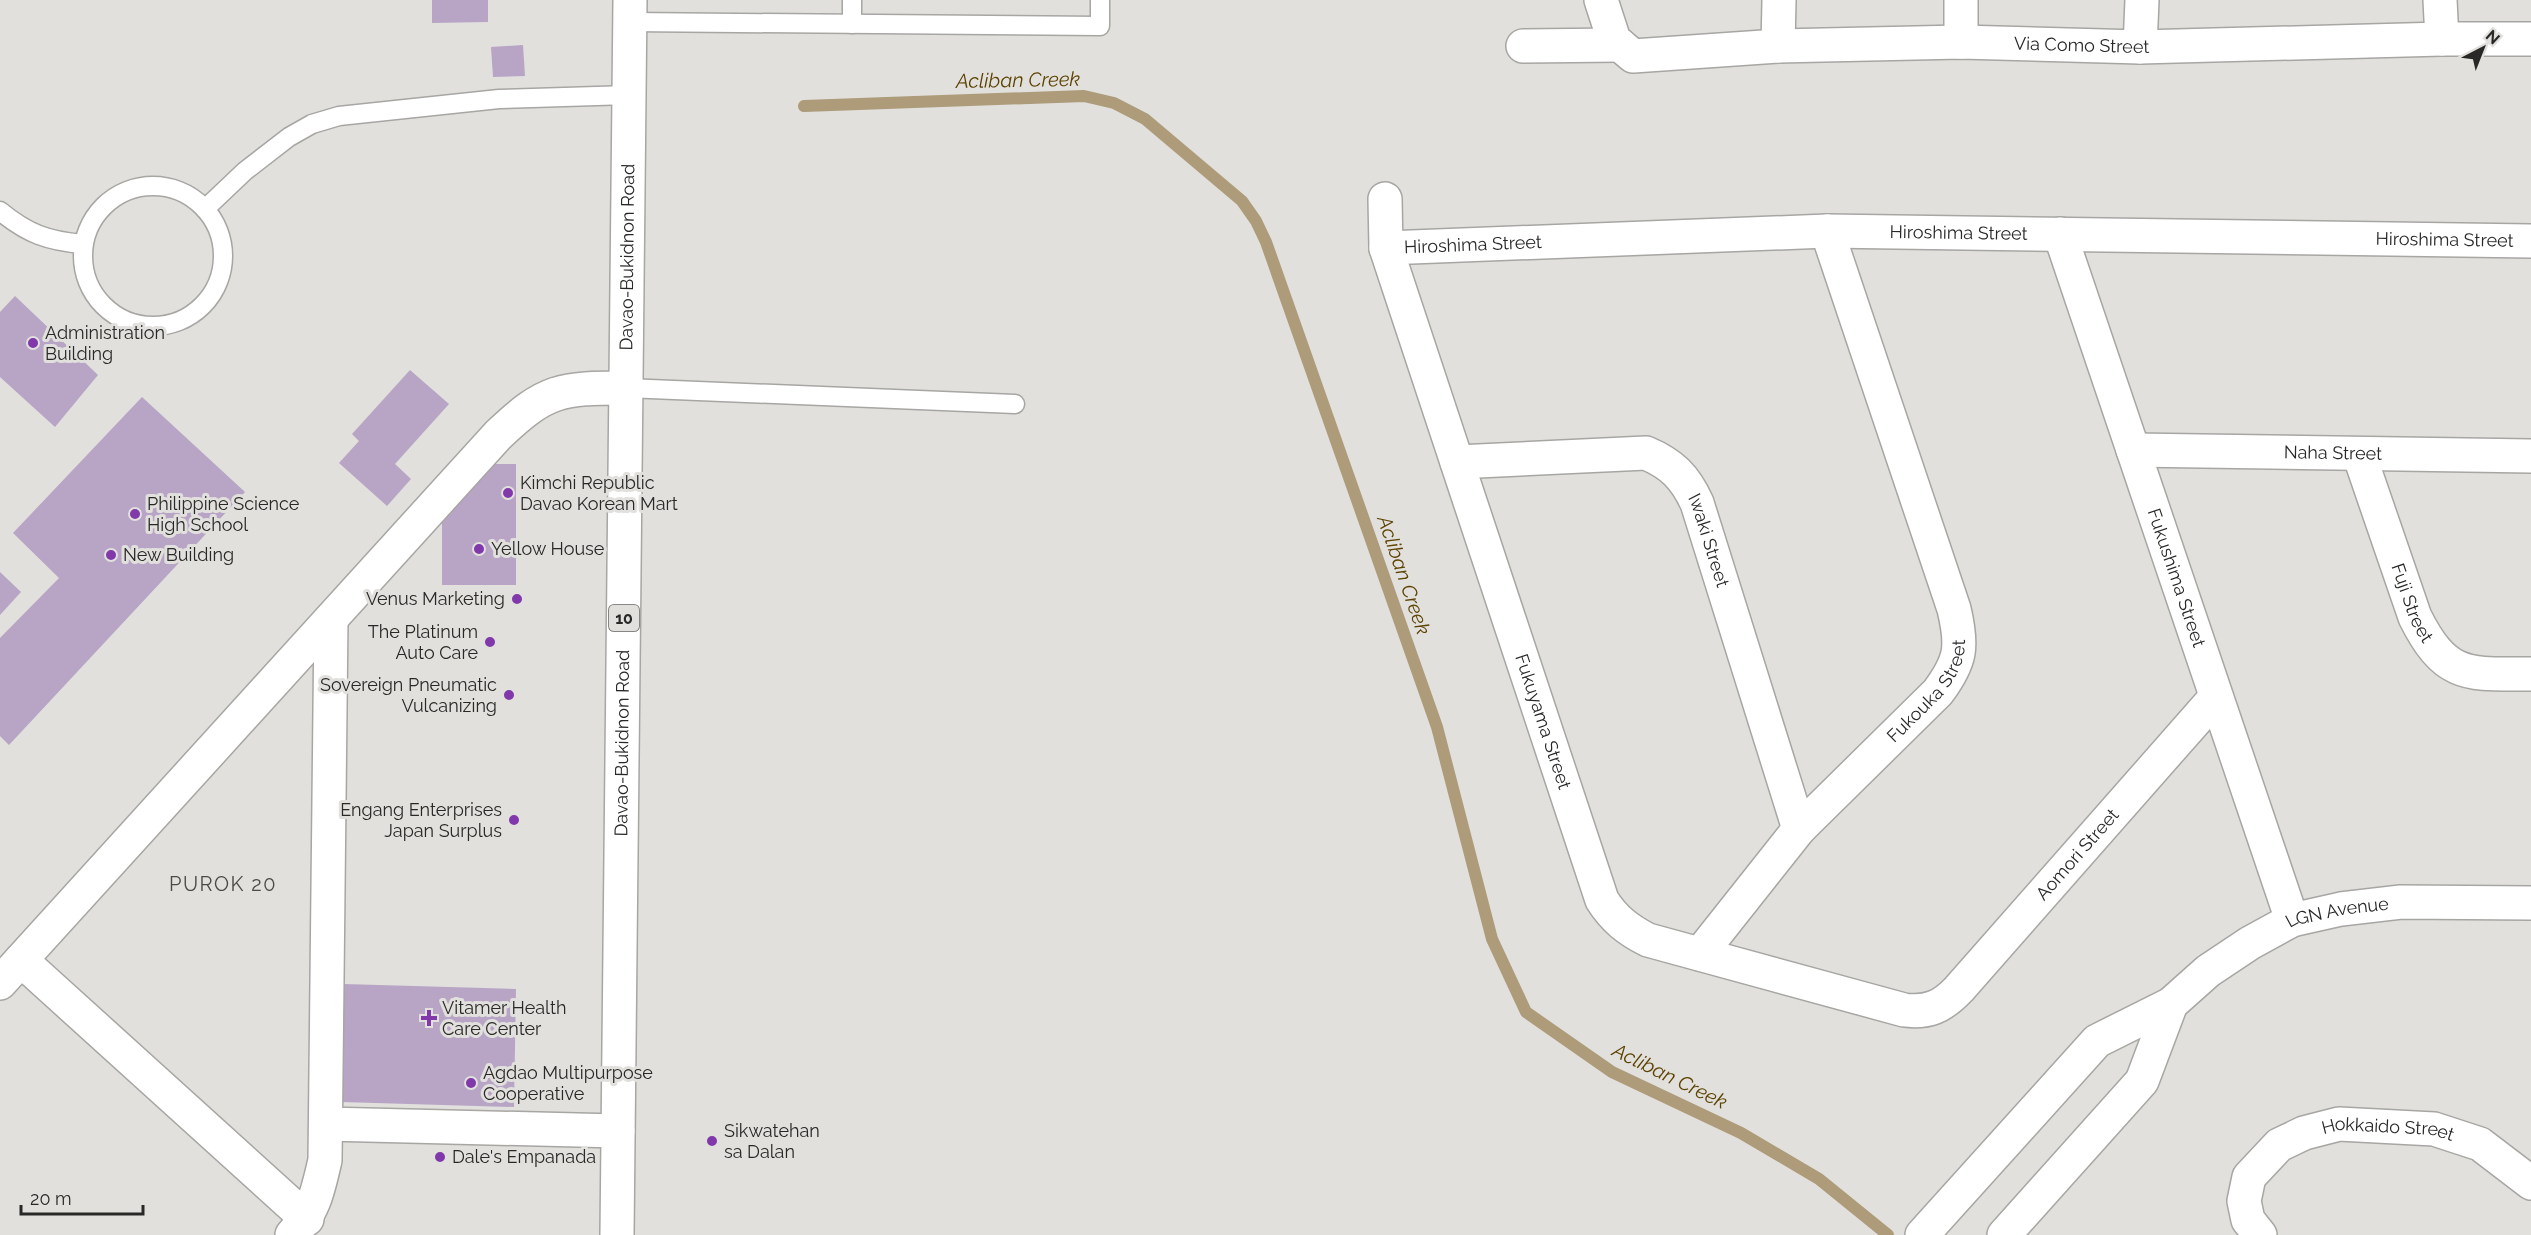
<svg xmlns="http://www.w3.org/2000/svg" width="2531" height="1235" viewBox="0 0 2531 1235" font-family="Raleway,sans-serif">
  <style>
    .lines { fill: none; stroke-linecap: round; stroke-linejoin: round }
    .stream { stroke: #ad9b79; stroke-width: 12 }
    .building { fill: #b8a5c6 }
    .lane-casing { stroke: #a7a6a3; stroke-width: 21 }
    .street-casing { stroke: #a7a6a3; stroke-width: 36 }
    .highway-casing { stroke: #a7a6a3; stroke-width: 36 }
    .lane { stroke: #fff; stroke-width: 18 }
    .street { stroke: #fff; stroke-width: 33 }
    .highway { stroke: #fff; stroke-width: 33 }
    .poi-dot { fill: #8138ab; stroke: #e1e0dd; stroke-width: 2 }
    .labels { text-anchor: middle; stroke-width: 6; stroke-linejoin: round; paint-order: stroke }
    .shield { fill: #e1e0dd; stroke: #605f5e; stroke-width: 1.5 }
    .shield-label { font-size: 16px; font-weight: bold; fill: #282827 }
    .street-label { font-size: 18px; fill: #282827; stroke: #e1e0dd }
    .poi-label { font-size: 18px; fill: #282827; stroke: #e1e0dd; text-anchor: start }
    .water-label { font-size: 20px; font-style: italic; fill: #5d4200; stroke: #e1e0dd }
    .neighbourhood-label { font-size: 20px; letter-spacing: 1.5px; fill: #4c4a48; stroke: #e1e0dd }
  </style>
  <rect width="100%" height="100%" fill="#e1e0dd"/>
  <g class="lines">
    <polyline class="stream" points="804,106 1084,96 1114,103 1145,119 1242,201 1256,221 1266,242 1437,727 1492,939 1526,1012 1612,1072 1741,1133 1819,1179 1888,1235"/>
  </g>
  <g class="building">
    <polygon points="432,0 488,0 488,22 432,23"/>
    <polygon points="523,45 525,76 493,77 491,47"/>
    <polygon points="15,296 98,375 55,427 0,377 0,312"/>
    <polygon points="410,370 449,404 395,464 411,479 387,506 339,463 359,441 352,434"/>
    <polygon points="142,397 245,492 9,745 0,736 0,638 59,578 13,533"/>
    <polygon points="489,464 516,464 516,585 442,585 442,513"/>
    <polygon points="0,572 21,592 0,615"/>
    <polygon points="344,984 516,989 514,1107 341,1102"/>
  </g>
  <g class="lines">
    <defs>
      <g id="lane">
        <polyline points="630,22 1100,26 1100,0"/>
        <polyline points="852,24 852,0"/>
        <circle cx="153" cy="256" r="70"/>
        <polyline points="205,209 245,171 289,137 312,124 339,116 499,99 629,95"/>
        <path d="M0 211C28 234 48 241 83 244"/>
        <polyline points="626,388 1015,404"/>
      </g>
      <g id="street">
        <path id="s1" d="M1601 0 1614 40 1633 56 1778 46 1961 42 2140 47 2442 39H2531"/>
        <polyline points="2440,0 2442,39"/>
        <polyline points="1961,42 1961,0"/>
        <polyline points="1523,46 1620,45"/>
        <polyline points="1778,46 1779,0"/>
        <polyline points="2140,47 2142,0"/>
        <path id="s2" d="M1385 199 1386 248 1602 900C1614 919 1628 930 1648 940L1904 1010C1928 1013 1942 1007 1959 989L2216 697"/>
        <path id="s3" d="M2060 234 2292 920"/>
        <path id="s4" d="M1386 248 1827 231 2531 241"/>
        <path id="s5" d="M2133 450 2531 456"/>
        <path id="s6" d="M2359 454 2415 617C2446 679 2468 674 2531 674"/>
        <path id="s7" d="M1457 462 1646 453C1672 464 1685 477 1697 503L1799 829"/>
        <path id="s8" d="M1700 954 1799 829 1938 692C1961 661 1963 647 1954 609L1827 231"/>
        <polyline points="21,960 307,1219"/>
        <path d="M0 983 498 435C546 389 561 388 626 388"/>
        <polyline points="326,1124 618,1131"/>
        <path d="M292 1235C314 1211 318 1191 325 1160L331 619"/>
        <path id="s9" d="M1922 1235 2097 1041 2171 1004 2208 971 2250 943 2292 920 2341 909 2401 902 2531 903"/>
        <polyline points="2004,1235 2142,1081 2171,1004"/>
        <path id="s10" d="M2260 1235 2248 1220 2244 1201 2249 1177 2279 1145 2304 1133 2339 1124 2434 1129 2480 1144 2531 1183"/>
      </g>
      <g id="highway">
        <path id="s11" d="M617 1235 630 0"/>
      </g>
    </defs>
    <use href="#lane" class="lane-casing"/>
    <use href="#street" class="street-casing"/>
    <use href="#highway" class="highway-casing"/>
    <use href="#lane" class="lane"/>
    <use href="#street" class="street"/>
    <use href="#highway" class="highway"/>
  </g>
  <g class="poi-dot">
    <circle cx="33" cy="343" r="6"/>
    <circle cx="508" cy="493" r="6"/>
    <circle cx="135" cy="514" r="6"/>
    <circle cx="479" cy="549" r="6"/>
    <circle cx="111" cy="555" r="6"/>
    <circle cx="517" cy="599" r="6"/>
    <circle cx="490" cy="642" r="6"/>
    <circle cx="509" cy="695" r="6"/>
    <circle cx="514" cy="820" r="6"/>
    <path d="M426 1009h6v6h6v6h-6v6h-6v-6h-6v-6h6z"/>
    <circle cx="471" cy="1083" r="6"/>
    <circle cx="712" cy="1141" r="6"/>
    <circle cx="440" cy="1157" r="6"/>
  </g>
  <g class="labels">
    <rect class="shield" x="609" y="605" width="30" height="26" rx="4.5"/>
    <g class="shield-label">
      <text x="624" y="624">10</text>
    </g>
    <g class="street-label">
      <text dy="6" stroke="none"><textPath href="#s1" startOffset="516">Via Como Street</textPath></text>
      <text dy="6" stroke="none"><textPath href="#s4" startOffset="573">Hiroshima Street</textPath></text>
      <text dy="6" stroke="none"><textPath href="#s4" startOffset="1059">Hiroshima Street</textPath></text>
      <text dy="6" stroke="none"><textPath href="#s4" startOffset="87">Hiroshima Street</textPath></text>
      <text dy="6" stroke="none"><textPath href="#s11" startOffset="978">Davao-Bukidnon Road</textPath></text>
      <text dy="6" stroke="none"><textPath href="#s5" startOffset="200">Naha Street</textPath></text>
      <text dy="6" stroke="none"><textPath href="#s7" startOffset="302">Iwaki Street</textPath></text>
      <text dy="6" stroke="none"><textPath href="#s3" startOffset="363">Fukushima Street</textPath></text>
      <text dy="6" stroke="none"><textPath href="#s6" startOffset="158">Fuji Street</textPath></text>
      <text dy="6" stroke="none"><textPath href="#s8" startOffset="350">Fukouka Street</textPath></text>
      <text dy="6" stroke="none"><textPath href="#s2" startOffset="548">Fukuyama Street</textPath></text>
      <text dy="6" stroke="none"><textPath href="#s11" startOffset="492">Davao-Bukidnon Road</textPath></text>
      <text dy="6" stroke="none"><textPath href="#s2" startOffset="1304">Aomori Street</textPath></text>
      <text dy="6" stroke="none"><textPath href="#s9" startOffset="538">LGN Avenue</textPath></text>
      <text dy="6" stroke="none"><textPath href="#s10" startOffset="220">Hokkaido Street</textPath></text>
    </g>
    <g class="poi-label">
      <text x="45" y="339">Administration<tspan x="45" dy="21">Building</tspan></text>
      <text x="520" y="489">Kimchi Republic<tspan x="520" dy="21">Davao Korean Mart</tspan></text>
      <text x="147" y="510">Philippine Science<tspan x="147" dy="21">High School</tspan></text>
      <text x="491" y="555">Yellow House</text>
      <text x="123" y="561">New Building</text>
      <text x="505" y="605" text-anchor="end">Venus Marketing</text>
      <text x="478" y="638" text-anchor="end">The Platinum<tspan x="478" dy="21">Auto Care</tspan></text>
      <text x="497" y="691" text-anchor="end">Sovereign Pneumatic<tspan x="497" dy="21">Vulcanizing</tspan></text>
      <text x="502" y="816" text-anchor="end">Engang Enterprises<tspan x="502" dy="21">Japan Surplus</tspan></text>
      <text x="442" y="1014">Vitamer Health<tspan x="442" dy="21">Care Center</tspan></text>
      <text x="483" y="1079">Agdao Multipurpose<tspan x="483" dy="21">Cooperative</tspan></text>
      <text x="724" y="1137">Sikwatehan<tspan x="724" dy="21">sa Dalan</tspan></text>
      <text x="452" y="1163">Dale's Empanada</text>
    </g>
    <g class="water-label">
      <text transform="translate(1018 80) rotate(-1)" y="7">Acliban Creek</text>
      <text transform="translate(1404 575) rotate(71)" y="7">Acliban Creek</text>
      <text transform="translate(1670 1076) rotate(26)" y="7">Acliban Creek</text>
    </g>
    <g class="neighbourhood-label">
      <text x="223" y="891">PUROK 20</text>
    </g>
  </g>
  <g transform="translate(2483 48) rotate(42)" stroke="#e1e0dd" stroke-width="4.5" paint-order="stroke">
  <path d="M0-4.5L10 22L0 15L-10 22Z" fill="#282827"/>
  <text y="-9" font-size="16" font-weight="bold" text-anchor="middle" fill="#282827">N</text>
  </g>
  <path d="M21 1205v9h122v-9" fill="none" stroke="#282827" stroke-width="3"/>
  <text x="30" y="1205" font-size="18" fill="#282827" stroke="#e1e0dd" stroke-width="4.5" paint-order="stroke">20 m</text>
</svg>
